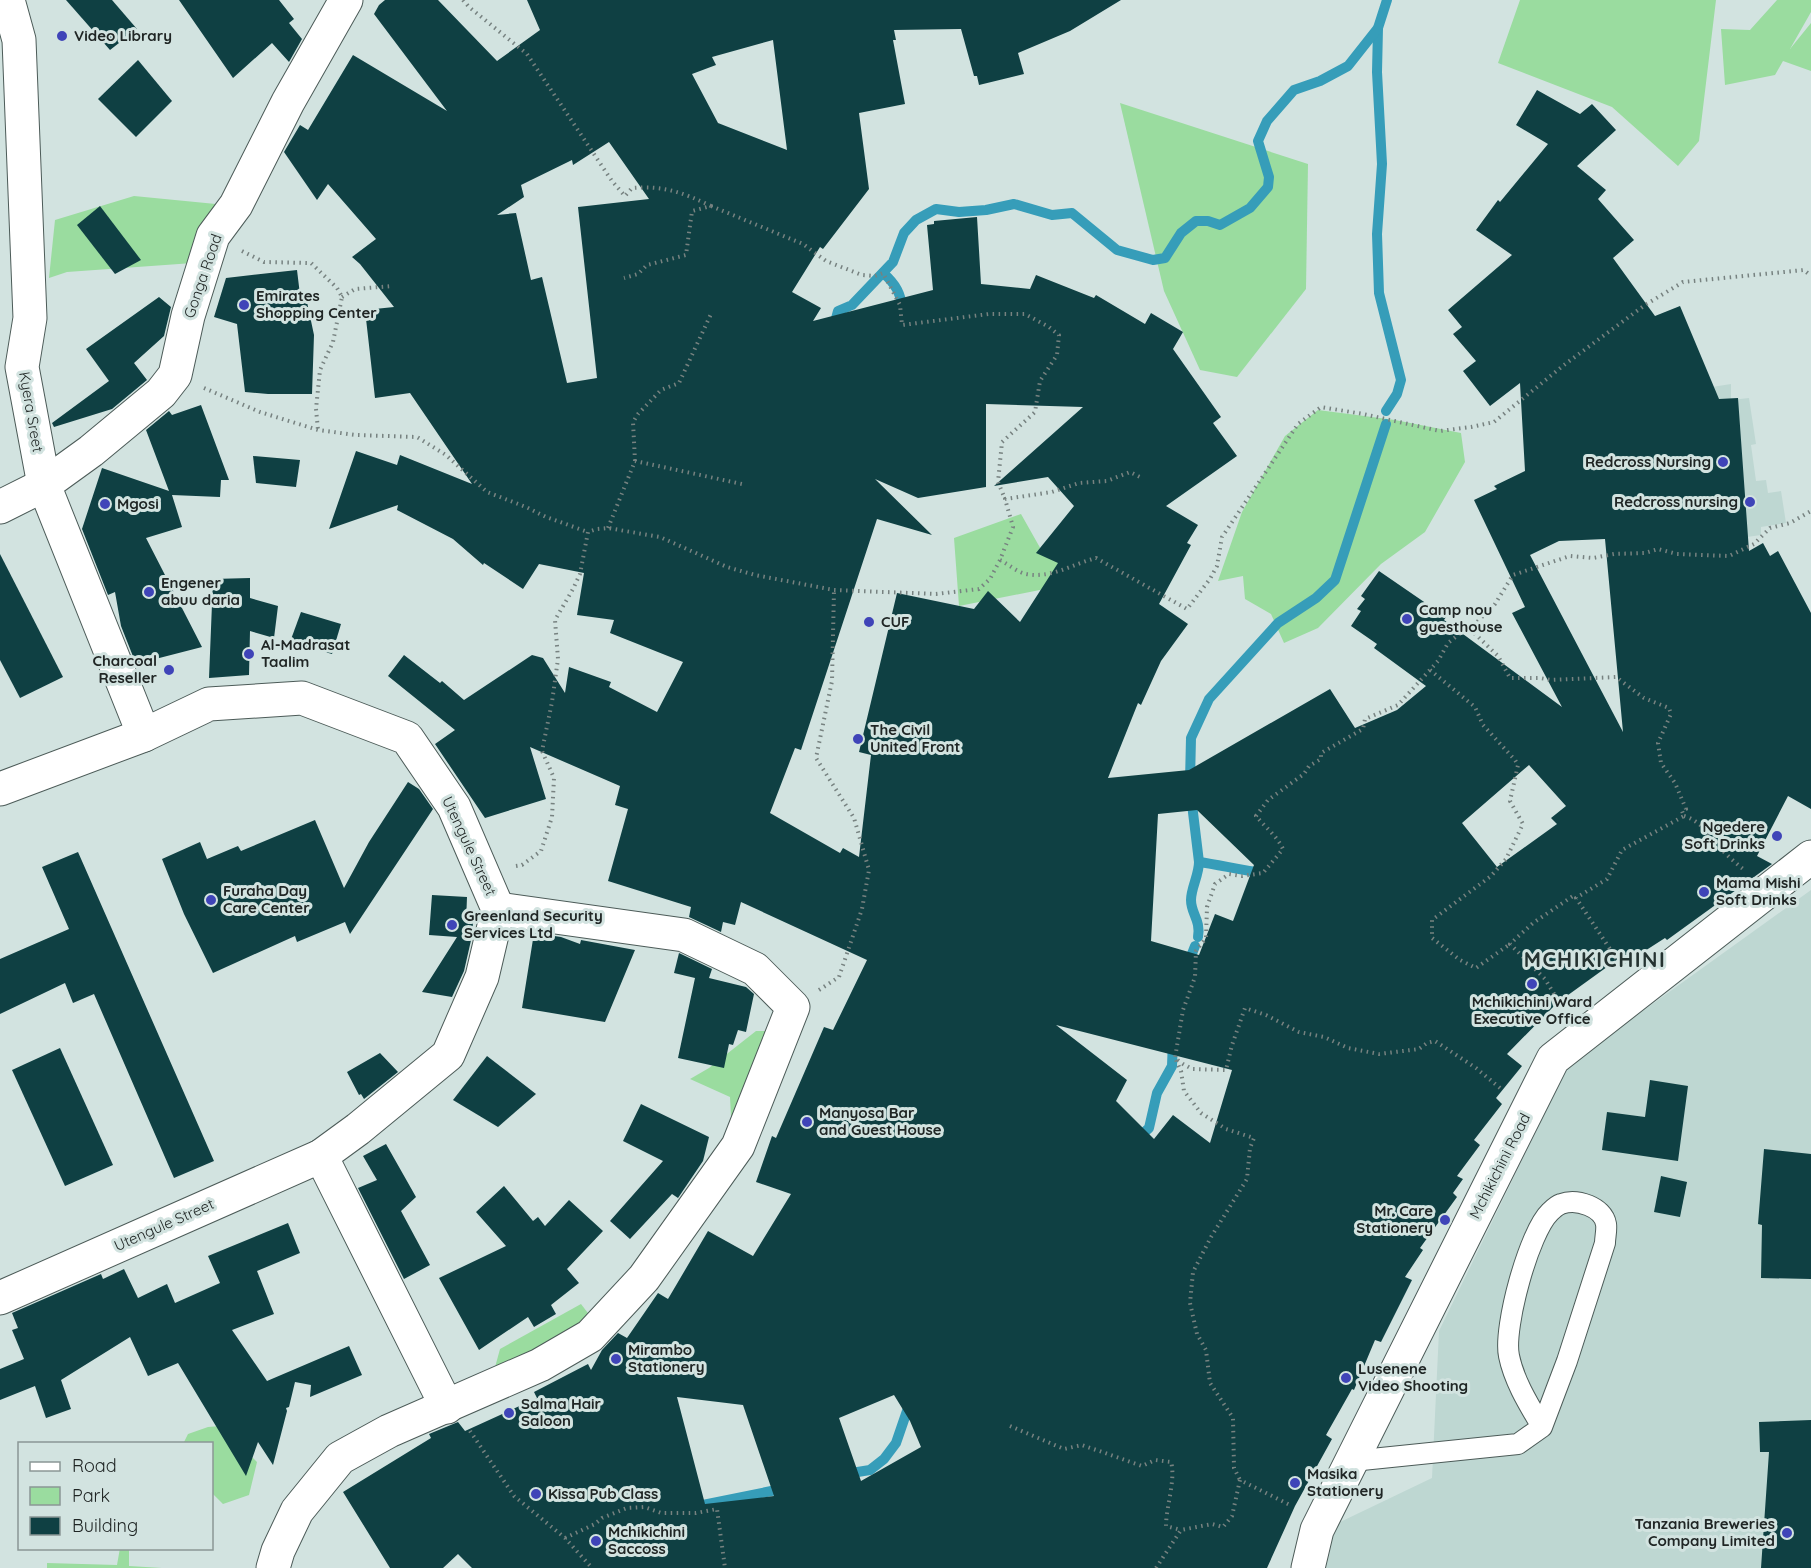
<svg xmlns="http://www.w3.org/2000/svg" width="1811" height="1568" viewBox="0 0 1811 1568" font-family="Quicksand,sans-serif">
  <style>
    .built { fill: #bed7d2 }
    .green { fill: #9adc9f }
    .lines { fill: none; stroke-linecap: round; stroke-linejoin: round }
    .stream { stroke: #369db9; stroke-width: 10 }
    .building { fill: #0f4043; fill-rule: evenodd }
    .service-casing { stroke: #4c5b58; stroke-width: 22 }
    .minor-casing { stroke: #4c5b58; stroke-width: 35 }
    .path { stroke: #778280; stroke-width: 4; stroke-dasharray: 1.5 4.5; stroke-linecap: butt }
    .service { stroke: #fff; stroke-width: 20 }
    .minor { stroke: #fff; stroke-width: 33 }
    .poi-dot { fill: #3f44b8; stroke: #d2e3e0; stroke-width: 2 }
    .labels { text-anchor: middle; stroke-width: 6; stroke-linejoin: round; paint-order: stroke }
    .poi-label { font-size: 15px; font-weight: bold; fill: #202625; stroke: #d2e3e0; text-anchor: start }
    .street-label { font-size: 15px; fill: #202625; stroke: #d2e3e0 }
    .district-label { font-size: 21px; font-weight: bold; letter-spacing: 1.5px; fill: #253331; stroke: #d2e3e0 }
  </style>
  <rect width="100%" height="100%" fill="#d2e3e0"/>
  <g class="built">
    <polygon points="1731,384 1731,400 1749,398 1756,444 1751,445 1756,481 1766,480 1768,493 1781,491 1786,523 1761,527 1761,535 1740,538 1712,387"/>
    <polygon points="1811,890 1811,1568 1326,1568 1336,1524 1432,1478 1439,1331 1569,1064"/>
  </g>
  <g class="green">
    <polygon points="1520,0 1716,0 1699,141 1678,166 1612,107 1498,63"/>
    <polygon points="1777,0 1811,0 1811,12 1790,49 1811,23 1811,71 1783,61 1775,75 1725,85 1721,29 1750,30"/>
    <polygon points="1120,103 1308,164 1306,289 1237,377 1200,370 1164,291"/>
    <polygon points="134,196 226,205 221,261 67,272 49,278 55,220"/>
    <polygon points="1318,410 1395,420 1461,433 1465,462 1425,532 1381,564 1318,628 1284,643 1271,614 1245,599 1243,576 1218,581 1242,512 1285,436"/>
    <polygon points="1021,514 1043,553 1090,580 959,606 954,538"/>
    <polygon points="756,1031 771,1031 740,1121 731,1117 730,1097 690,1079 709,1068"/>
    <polygon points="581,1304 594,1321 494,1371 500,1349"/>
    <polygon points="220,1426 257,1462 249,1495 223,1504 212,1493 212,1444 183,1444 188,1434 208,1427"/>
    <polygon points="120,1548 129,1549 129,1566 162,1568 47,1568 47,1563 117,1565"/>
  </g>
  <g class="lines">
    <g class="stream">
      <polyline points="1378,28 1377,72 1382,164 1377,234 1379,293 1401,380 1397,394 1386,411"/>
      <path d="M883 273C896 284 901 294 903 311"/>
      <polyline points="834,326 838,311 852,305 893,262 904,233 916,220 936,209 959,212 986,210 1014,204 1052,215 1072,213 1117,250 1153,260 1165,258 1181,233 1196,221 1208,221 1220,225 1250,208 1268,187 1269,177 1258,141 1267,121 1294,90 1320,81 1348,66 1378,28 1387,0"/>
      <polyline points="1190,781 1191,738 1209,699 1278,623 1316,598 1335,580 1386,424"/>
      <path d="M1191 796 1199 862C1199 875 1191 888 1191 900 1191 914 1201 920 1198 937"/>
      <path d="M1199 862C1221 865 1243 871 1265 873"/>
      <polyline points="1188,964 1195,946"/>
      <polyline points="1136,1140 1149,1128 1157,1093 1172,1066 1173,1040"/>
      <polyline points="845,1474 870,1470 884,1459 896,1443 907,1411 916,1405"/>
      <polyline points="698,1506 786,1488"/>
    </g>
  </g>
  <g class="building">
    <polygon points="66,0 112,0 137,29 110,50"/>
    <polygon points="179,0 279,0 294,19 289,23 302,39 289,62 272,43 233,78"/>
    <path d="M385 0H438L497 61 540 30 527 0H1121L1070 31 1018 53 1024 74 979 85 977 76H974L961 29 894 30 896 40H893L905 104 859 113 869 189 823 249 820 247 792 292 821 308 813 321 933 290 927 225 934 224V221L977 217 981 284 1030 289 1036 275 1094 298 1096 295 1145 324 1151 313 1183 332 1173 349 1221 417 1213 423 1237 456 1166 506 1198 525 1187 543 1191 545 1159 604 1188 624 1161 661 1141 705 1138 703 1108 778 1189 770 1330 689 1355 728 1397 710 1426 686 1374 648 1377 644 1351 626 1361 611 1357 609 1365 599 1361 596 1379 571 1446 617 1444 620 1562 707 1512 613 1525 607 1474 500 1497 489 1494 486 1525 471 1520 383 1490 406 1463 371 1476 361 1453 334 1462 327 1448 310 1512 255 1476 230 1498 200 1500 202 1548 144 1516 125 1537 90 1580 114 1592 104 1616 130 1577 166 1606 190 1598 199 1634 240 1613 258 1655 316 1680 306 1719 399 1738 398 1749 551 1763 543 1770 556 1778 551 1811 613V809L1788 796 1757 856 1772 864 1667 940 1665 938 1623 965 1618 959 1557 1003 1507 1054 1522 1066 1496 1098 1502 1104 1474 1140 1480 1145 1457 1176 1463 1179 1453 1193 1457 1197 1420 1248 1423 1250 1405 1277 1412 1280 1381 1342 1375 1340 1354 1390 1352 1389 1326 1435 1332 1439 1295 1506 1267 1568H472L458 1554 443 1568H390L343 1492 431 1438 429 1434 458 1422 465 1431 537 1398 534 1392 588 1364 591 1370 602 1350 618 1333 627 1338 658 1293 668 1299 708 1231 753 1256 791 1194 756 1182 772 1136 776 1138 824 1027 833 1030 867 960 741 902 735 925 723 922 721 932 689 917 691 907 608 881 628 809 615 805 620 786 530 747 546 799 485 818 435 744 455 730 388 676 404 655 440 683 442 681 464 700 532 655 543 658 565 693 569 667 611 682 609 687 657 712 683 662 610 633 614 620 577 615 584 573 539 564 523 589 484 563 483 565 453 539 397 510 398 505 329 529 356 451 397 465 400 455 472 484 410 393 375 398 365 310 394 307 360 264 352 257 376 239 328 184 317 200 284 152 300 125 308 130 353 55 447 111 374 14 379 5ZM773 40 787 150 718 123 692 74 716 65 712 57ZM609 142 649 199 578 207 597 378 567 383 542 277 531 280 516 213 497 215 524 197 521 185 572 160 573 165ZM986 404 1083 407 994 486 1048 477 1074 506 1036 553 1058 563 1020 622 988 591 974 609 897 593 859 752 871 755 859 857 843 848 840 853 770 813 795 748 801 750 877 519 932 535 875 479 918 498 986 487ZM1605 539 1623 732 1530 555 1559 541ZM1529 765 1566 806 1551 818 1557 824 1497 867 1462 823ZM1197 810 1254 865 1233 921 1215 914 1199 955 1151 941 1158 814ZM1056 1025 1232 1070 1210 1143 1173 1115 1154 1139 1116 1101 1127 1080ZM894 1395 910 1421 921 1447 861 1481 839 1418ZM677 1397 743 1405 774 1496 705 1504Z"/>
    <polygon points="138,60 172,101 136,137 98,99"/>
    <polygon points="100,206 141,260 115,274 77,225"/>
    <polygon points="297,270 301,303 307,302 314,335 312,394 268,394 245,392 237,324 214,317 226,278"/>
    <polygon points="159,297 171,307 164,336 134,363 147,380 112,409 54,427 52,423 109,381 86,349"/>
    <polygon points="201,405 229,480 221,480 220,497 172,495 182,527 146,538 202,647 136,664 121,626 115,592 108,595 82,529 102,468 169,491 146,430 169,411 172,415"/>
    <polygon points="253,456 300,460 296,487 256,483"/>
    <polygon points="0,554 63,677 20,698 0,660"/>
    <polygon points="250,578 250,598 278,606 274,638 250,631 249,675 209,678 213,579"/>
    <polygon points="301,612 341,624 332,654 290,642"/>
    <polygon points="408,782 419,789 433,809 350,934 345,922 297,942 295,936 213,973 184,914 162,859 200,842 207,859 238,846 241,851 315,820 344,888 369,842"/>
    <polygon points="78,852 214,1161 174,1178 94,994 73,1003 65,983 0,1014 0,959 69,929 42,867"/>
    <polygon points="432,895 467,897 466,923 474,909 472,936 464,971 452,997 422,992 457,937 429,935"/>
    <polygon points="534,933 561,937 580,944 581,940 635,950 605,1022 522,1008"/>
    <polygon points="679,953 712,969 709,978 746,987 754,994 746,1032 738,1030 733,1045 729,1044 724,1068 678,1058 695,978 674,973"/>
    <polygon points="60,1048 113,1165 65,1186 12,1070"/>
    <polygon points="380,1053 398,1072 364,1099 361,1094 359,1095 347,1072"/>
    <polygon points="487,1056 536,1094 498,1127 453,1100"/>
    <polygon points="1650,1080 1688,1086 1678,1161 1602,1150 1607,1112 1645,1117"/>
    <polygon points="641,1104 709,1137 703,1161 678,1198 672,1194 630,1239 610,1221 663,1161 623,1141"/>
    <polygon points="386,1144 416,1197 401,1211 430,1265 404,1279 358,1188 377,1180 363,1156"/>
    <polygon points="1764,1149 1811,1154 1811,1279 1761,1278 1762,1225 1758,1224"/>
    <polygon points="1661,1176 1687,1182 1680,1217 1654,1212"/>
    <polygon points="504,1186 533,1221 538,1217 545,1226 569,1200 603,1231 567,1269 579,1283 551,1305 556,1314 534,1327 528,1317 479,1350 439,1278 506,1246 476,1212"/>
    <polygon points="288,1223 300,1253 257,1271 274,1314 232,1330 267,1381 349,1346 362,1375 310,1397 311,1385 295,1382 289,1407 286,1408 287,1411 273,1465 258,1442 246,1476 178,1363 148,1376 130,1337 61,1380 71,1409 46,1418 35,1386 0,1400 0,1369 24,1359 12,1330 18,1328 12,1313 101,1274 103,1279 124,1269 138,1298 167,1284 175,1303 220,1283 208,1256"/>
    <polygon points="1811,1420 1811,1568 1761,1568 1769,1452 1760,1452 1759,1422"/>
  </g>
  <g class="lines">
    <defs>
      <path id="service" d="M1352 1461 1518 1444 1542 1427 1567 1361 1605 1243C1605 1237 1607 1230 1606 1224 1603 1207 1577 1198 1561 1204 1558 1205 1552 1210 1550 1212 1529 1232 1503 1328 1509 1356 1514 1381 1529 1405 1542 1427"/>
      <g id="minor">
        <polyline points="8,0 19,40 30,318 22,367 44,485 144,735"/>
        <polyline points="0,507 44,485 91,451 161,393 175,375 188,316 213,236 236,205 288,102 346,0"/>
        <polyline points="0,789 144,735 209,704 302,698 407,738 454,807 498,909 482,977 448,1055 358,1129 321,1156 0,1298"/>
        <polyline points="321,1156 447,1407"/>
        <polyline points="273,1568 278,1551 297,1511 340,1458 389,1431 540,1365 590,1336 644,1278 738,1146 793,1007 755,969 684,935 498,909"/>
        <polyline points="1308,1568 1317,1530 1553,1059 1811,857"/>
      </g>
    </defs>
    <use href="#service" class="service-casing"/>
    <use href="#minor" class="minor-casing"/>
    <g class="path">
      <path d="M463 0 469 7 527 54 612 181 625 196 632 188C663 185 684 193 711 206L692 211 686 255 647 265 638 274 624 278"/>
      <polyline points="711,206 803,244 826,261 862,275 875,276 883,273 900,305 902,325 989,314 1025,314 1049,327 1059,335 1057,355 1040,381 1035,412 1002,442 998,482 1005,499"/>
      <polyline points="242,251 264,262 311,263 337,288 342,297 333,342 320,370 316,409 318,430"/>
      <polyline points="342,297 355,289 393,286"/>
      <polyline points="204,388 260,412 318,430 356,435 417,437 446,455 487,492 526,507 546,517 588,532"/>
      <polyline points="635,461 633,422 638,414 661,390 679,383 711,314"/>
      <polyline points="608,528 635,461 742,484"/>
      <path d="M1000 560C1008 564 1017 572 1026 574 1050 579 1073 564 1096 558L1187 609 1210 579 1217 566 1222 537 1298 424 1321 407 1363 414 1440 431 1471 427 1494 422 1564 365 1645 305 1683 282 1804 270 1811 276"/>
      <polyline points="1470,629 1498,656 1510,678 1540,678 1551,680 1616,677 1644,698 1669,708 1671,714 1658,743 1661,763 1675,783 1686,809 1682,811 1684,816 1622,850 1607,879 1576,898 1620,964"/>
      <polyline points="1430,670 1475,707 1483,725 1515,760 1518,765 1510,801 1523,824 1506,859 1491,876 1432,920 1432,938 1460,960 1476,968 1510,944"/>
      <path d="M1684 816C1702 821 1713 839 1724 852 1730 858 1737 864 1743 869"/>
      <polyline points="516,866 522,865 541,851 552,817 554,778 542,751 552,702 558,659 555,620 573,589 580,574 588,532 597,529 608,528 660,537 727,567 755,575 834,590 936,594 979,589 990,579 1000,560 1013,527 1005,499 1052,492 1079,483 1107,481 1130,472 1140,477"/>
      <polyline points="819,990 839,977 862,909 869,870 854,818 816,758 832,681 834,590"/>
      <polyline points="1566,1007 1559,1002 1545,979 1510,944 1533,923 1573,896 1576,898"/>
      <polyline points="1176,1060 1181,1071 1184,1091 1201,1113 1226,1129 1254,1138 1250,1148 1247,1179 1211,1237 1193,1272 1190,1303 1197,1334 1206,1350 1210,1383 1233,1418 1234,1468 1240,1480"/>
      <path d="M1500 1088 1476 1068 1435 1041 1427 1043 1419 1049 1379 1054 1348 1048 1324 1037 1299 1032 1266 1015 1245 1008 1232 1045 1226 1070 1192 1069 1183 1064 1175 1058 1183 1010 1195 977 1196 951 1206 938 1207 907 1215 884 1229 874 1242 876 1263 873 1283 849C1277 836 1265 827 1256 816L1268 800 1304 774 1309 766 1321 759V753L1363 729 1365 719 1398 705 1438 661 1448 643 1467 628 1470 629 1495 604 1513 575 1570 556 1593 558 1614 554 1645 553 1658 549 1677 554 1729 556 1754 544 1770 528 1790 523 1811 511"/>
      <path d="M1010 1426 1064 1449 1082 1445 1142 1466 1155 1460 1171 1462C1176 1479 1166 1507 1166 1526L1181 1530"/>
      <polyline points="470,1431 514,1496 565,1538 592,1568"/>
      <polyline points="565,1538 595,1524 602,1518 627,1508 644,1507 661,1513 696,1513 717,1509 725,1568"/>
      <polyline points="1156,1568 1181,1530 1212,1524 1223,1527 1232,1516 1240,1480 1292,1506"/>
    </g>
    <use href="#service" class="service"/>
    <use href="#minor" class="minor"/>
  </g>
  <g class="poi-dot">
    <circle cx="62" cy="36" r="6"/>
    <circle cx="244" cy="305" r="6"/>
    <circle cx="1723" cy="462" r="6"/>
    <circle cx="1750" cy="502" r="6"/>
    <circle cx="105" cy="504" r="6"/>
    <circle cx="149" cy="592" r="6"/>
    <circle cx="1407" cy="619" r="6"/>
    <circle cx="869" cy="622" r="6"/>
    <circle cx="249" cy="654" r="6"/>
    <circle cx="169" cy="670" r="6"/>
    <circle cx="858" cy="739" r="6"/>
    <circle cx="1777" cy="836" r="6"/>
    <circle cx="1704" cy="892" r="6"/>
    <circle cx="211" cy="900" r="6"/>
    <circle cx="452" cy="925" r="6"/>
    <circle cx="1532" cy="984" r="6"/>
    <circle cx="807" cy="1122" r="6"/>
    <circle cx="1445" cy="1220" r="6"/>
    <circle cx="616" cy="1359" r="6"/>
    <circle cx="1346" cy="1378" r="6"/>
    <circle cx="509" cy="1413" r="6"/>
    <circle cx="1295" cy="1483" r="6"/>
    <circle cx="536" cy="1494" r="6"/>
    <circle cx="1787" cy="1533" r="6"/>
    <circle cx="596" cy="1541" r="6"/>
  </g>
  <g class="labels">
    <g class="poi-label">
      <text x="74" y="41">Video Library</text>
      <text x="256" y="301">Emirates<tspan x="256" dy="17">Shopping Center</tspan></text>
      <text x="1711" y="467" text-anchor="end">Redcross Nursing</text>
      <text x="1738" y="507" text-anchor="end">Redcross nursing</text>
      <text x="117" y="509">Mgosi</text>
      <text x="161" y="588">Engener<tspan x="161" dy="17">abuu daria</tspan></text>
      <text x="1419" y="615">Camp nou<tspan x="1419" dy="17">guesthouse</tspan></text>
      <text x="881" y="627">CUF</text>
      <text x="261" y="650">Al-Madrasat<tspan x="261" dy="17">Taalim</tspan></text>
      <text x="157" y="666" text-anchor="end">Charcoal<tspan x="157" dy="17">Reseller</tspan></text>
      <text x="870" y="735">The Civil<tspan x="870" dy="17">United Front</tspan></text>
      <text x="1765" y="832" text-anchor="end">Ngedere<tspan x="1765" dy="17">Soft Drinks</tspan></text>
      <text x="1716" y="888">Mama Mishi<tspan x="1716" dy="17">Soft Drinks</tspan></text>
      <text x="223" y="896">Furaha Day<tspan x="223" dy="17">Care Center</tspan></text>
      <text x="464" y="921">Greenland Security<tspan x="464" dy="17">Services Ltd</tspan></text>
      <text x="1532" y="1007" text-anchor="middle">Mchikichini Ward<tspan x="1532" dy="17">Executive Office</tspan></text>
      <text x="819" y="1118">Manyosa Bar<tspan x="819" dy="17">and Guest House</tspan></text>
      <text x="1433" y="1216" text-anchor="end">Mr. Care<tspan x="1433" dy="17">Stationery</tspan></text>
      <text x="628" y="1355">Mirambo<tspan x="628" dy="17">Stationery</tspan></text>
      <text x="1358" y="1374">Lusenene<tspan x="1358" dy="17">Video Shooting</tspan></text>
      <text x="521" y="1409">Salma Hair<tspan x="521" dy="17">Saloon</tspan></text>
      <text x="1307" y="1479">Masika<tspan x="1307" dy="17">Stationery</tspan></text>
      <text x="548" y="1499">Kissa Pub Class</text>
      <text x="1775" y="1529" text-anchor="end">Tanzania Breweries<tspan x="1775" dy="17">Company Limited</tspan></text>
      <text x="608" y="1537">Mchikichini<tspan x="608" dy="17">Saccoss</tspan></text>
    </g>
    <g class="street-label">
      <text transform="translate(203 276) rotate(-71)" y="5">Gonga Road</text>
      <text transform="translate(31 412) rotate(80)" y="5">Kyera Sreet</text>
      <text transform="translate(469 846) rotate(65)" y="5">Utengule Street</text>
      <text transform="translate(1500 1166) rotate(-63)" y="5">Mchikichini Road</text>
      <text transform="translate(164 1225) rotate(-24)" y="5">Utengule Street</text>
    </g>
    <g class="district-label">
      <text x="1595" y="967">MCHIKICHINI</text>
    </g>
  </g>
  <rect x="18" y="1442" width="195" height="108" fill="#d2e3e0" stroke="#8b9795" stroke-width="1.5"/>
  <rect x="30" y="1462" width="30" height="9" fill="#ffffff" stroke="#8b9795" stroke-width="1.5"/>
  <text x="72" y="1472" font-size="18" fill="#202625">Road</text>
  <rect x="30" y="1487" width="30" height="18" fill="#9adc9f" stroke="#8b9795" stroke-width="1.5"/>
  <text x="72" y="1502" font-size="18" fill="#202625">Park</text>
  <rect x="30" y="1517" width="30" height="18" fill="#0f4043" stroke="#8b9795" stroke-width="1.5"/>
  <text x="72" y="1532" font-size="18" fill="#202625">Building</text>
</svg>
